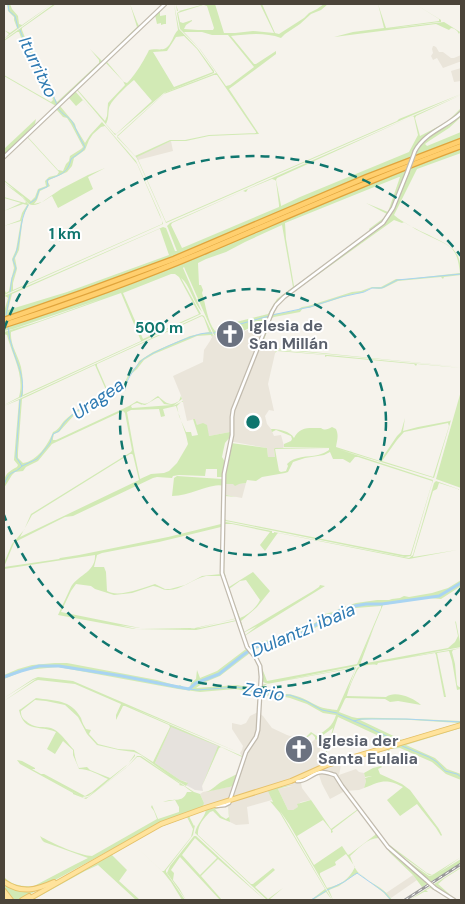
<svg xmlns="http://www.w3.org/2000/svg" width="465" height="904" viewBox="0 0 465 904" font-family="'DM Sans',sans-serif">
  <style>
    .residential { fill: #eae5da }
    .industrial { fill: #e6e2dd }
    .green { fill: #d2eab5; fill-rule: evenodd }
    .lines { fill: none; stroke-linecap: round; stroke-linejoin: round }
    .stream { stroke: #a9d4f2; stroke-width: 1 }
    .river { stroke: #a9d4f2; stroke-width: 3 }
    .minor-casing { stroke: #c2bbae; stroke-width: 5 }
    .major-casing { stroke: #e6c16a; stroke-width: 6 }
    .highway-casing { stroke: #e0a43c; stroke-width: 7 }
    .minor { stroke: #fff; stroke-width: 2.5 }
    .major { stroke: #ffe39c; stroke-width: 4 }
    .highway { stroke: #ffcf6e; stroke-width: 4.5 }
    .rail-casing { stroke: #9a9a9a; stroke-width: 3 }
    .rail { stroke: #fff; stroke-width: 1; stroke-dasharray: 4; stroke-linecap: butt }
    .minor-bridge-casing { stroke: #c2bbae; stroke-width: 5; stroke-linecap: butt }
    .minor-bridge { stroke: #fff; stroke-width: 2.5 }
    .ring { fill: none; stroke: #0f766e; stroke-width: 2.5; stroke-dasharray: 9 6 }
    .labels { text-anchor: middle; stroke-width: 4; stroke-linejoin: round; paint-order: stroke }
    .worship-label { font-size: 16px; font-weight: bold; fill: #5b616d; stroke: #fff; text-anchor: start }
    .water-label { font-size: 18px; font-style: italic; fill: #2e7ab2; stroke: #fff }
    .centre { fill: #0f766e; stroke: #fff; stroke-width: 2.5 }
    .ring-label { font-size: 15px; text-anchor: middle; font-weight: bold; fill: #0f766e; stroke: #fff; stroke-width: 4; stroke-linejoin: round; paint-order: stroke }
  </style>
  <rect width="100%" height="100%" fill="#f6f3ec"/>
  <g class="residential">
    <polygon points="433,46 435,46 434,46 436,47 439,52 443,52 451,58 454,58 461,55 461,62 459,62 443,68 437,58 433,60 431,56 433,53 432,49"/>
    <polygon points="461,68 461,81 454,82 451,71"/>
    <polygon points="171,141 173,151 138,160 136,157 143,153"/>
    <polygon points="266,322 269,322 260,346 261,347 276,349 268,384 274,411 269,410 265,416 267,424 271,429 274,436 281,435 284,446 283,448 278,448 274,450 275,457 268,457 267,448 234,442 229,443 230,432 209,436 197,425 195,419 187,421 182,398 173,376 203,362 204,350 210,341 213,335 222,337 223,334 233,329 236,335 252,328 257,323"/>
    <polygon points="226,483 239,484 246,483 242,498 226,495"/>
    <polygon points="258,712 263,716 272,728 287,735 290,736 297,735 303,737 305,739 303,743 307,747 315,739 319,742 320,746 320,755 326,756 326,764 341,765 339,775 356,769 359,772 364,773 366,781 364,788 359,790 345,791 330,799 322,784 319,775 316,774 306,781 301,783 302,788 311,800 301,802 297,805 299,807 293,810 288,810 278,789 292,786 279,787 269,790 272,800 247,807 249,824 236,825 230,822 228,805 206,810 203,807 204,803 200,794 203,792 234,786 243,758 240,753 242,750 243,746 232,729 232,723 241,725 246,723 250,716"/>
    <polygon points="413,875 417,880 391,898 386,893"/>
  </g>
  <polygon class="industrial" points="171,726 219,746 202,786 203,791 195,790 186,785 187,782 180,780 155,763"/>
  <g class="green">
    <polygon points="7,4 10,4 12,9 18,16 19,24 22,25 52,4 4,39 9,34 4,30 10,33 17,28 14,20 14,17 8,11"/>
    <path d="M54 4H56L22 28V30C25 39 30 47 35 55 38 60 36 57 38 63 39 67 42 70 43 73 46 79 48 86 53 90L54 97 57 102 99 63V60L90 49 102 61 137 27 130 4 137 22 139 26 164 4 56 106 4 76V75L51 102 53 100 51 93 46 88V85L42 79 37 69 34 59 24 46 19 32H17L4 41V40Z"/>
    <path d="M174 4 179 29 198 49 214 71V73L164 93 121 130 115 135 76 89 160 10V16L166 15V24H164L161 25V23L157 24 155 15 107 61V62L124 82 127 83C134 77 145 59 149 50 154 48 161 51 166 48 172 44 173 35 178 30ZM184 36 197 49 213 72 174 87 153 52 167 51 176 37ZM106 63 123 81 125 85 108 103 107 116 105 121 77 89 102 64ZM134 80 152 101 116 134 114 133 106 124C109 118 108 114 109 108 111 100 128 85 134 80Z"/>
    <path d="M176 4 178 11H179L205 4H206L178 13 180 22 183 23 192 20V21L186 25 184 29 198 30H213L214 28 207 6 204 5 215 4 224 33H235L253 31 274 33 260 4H262L275 33 279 34 304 18 309 13 317 9 324 4H328L321 10 311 14 300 24 285 34 281 38C265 32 248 34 231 36L254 64H256L276 51V54L229 89 259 134 209 136 186 141H171L137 157 166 222 397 121 399 119 461 94 166 223 137 158 117 136 166 92 216 73 217 74 199 48 180 29 177 13 180 11H177ZM184 32H202L212 35H228L254 67 230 85 226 86 200 49ZM214 75H217L256 132V133L209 135 185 140H170L135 156 117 137 164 94Z"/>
    <path d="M378 4 386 28 439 21V19L415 4 441 20V22H439L385 29 444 22 460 32 459 34C458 31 454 28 451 28L449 30 436 24 334 37 353 32 384 28Z"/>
    <path d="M75 91 136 161 160 215 163 224 4 295 5 293 4 288 6 293 9 291 11 280 14 268 12 259 16 250 21 221 4 226 20 220 22 213 27 205 23 204 4 211 21 203 4 198V197L25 203 26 202 22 197 4 183 16 191 4 181V180L31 201 35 197 38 189 46 186 45 181 49 177 57 175 59 172 27 137 4 158ZM68 98H69L76 106 83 100 102 122 90 135 85 143 76 128 75 124 60 106ZM56 109 63 117 67 118 71 124 83 147 81 149 70 156 69 161 66 164 63 171 58 170 27 136ZM105 126 137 164 162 221V224L13 290V283L17 269 15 258 19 250 23 216 29 205 21 195C24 197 26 202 29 204 36 208 46 199 52 196L58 208 93 189 88 177 105 168 88 175 61 189 42 202 34 204 37 200 40 191 50 186 48 182 49 180 67 172 72 166 74 158 85 150 89 140 93 134 101 127Z"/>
    <path d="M461 95 416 116 415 118 420 136 447 122 461 108V110L452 119 424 138 414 151 417 150 426 138 449 125 461 114V117L449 128 429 141 425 144 427 146 461 132V139L361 177 177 256 89 289 4 318V312L8 298 7 297 4 296 163 227 166 228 175 251H177L168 228 167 226 170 223ZM413 116 414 117 418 135 409 152 300 197 281 206V205L276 180 277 178ZM272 179 275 180 276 181 279 205V207L182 248 171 225 172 223 243 191 246 192 248 189ZM159 229H160L169 255 67 292 8 310 12 294Z"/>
    <polygon points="36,119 35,124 4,156 4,149"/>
    <path d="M461 142V145C327 200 193 257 56 306L48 308 55 304 117 282 352 184Z"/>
    <path d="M461 148V153L417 169 394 215C403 223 418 230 429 235 449 246 461 247 461 275L444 277 443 279 441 277 398 281 384 288 379 289 371 288 362 293 353 294 309 308H303L300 312 274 317 272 318 262 345 263 347 461 367 264 348 260 347V346L274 311H275L274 314 282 313 297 310 302 307 308 306 352 292 361 291 372 287H381L396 279H407L460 273C457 246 450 246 429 236 420 232 412 227 404 222L402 223 394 220 291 294 279 303 276 309 275 308 278 303 285 297 369 236 384 224 395 207 410 169 406 170 391 209 380 224 283 296 276 303 268 322C256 323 246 330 236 335L233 329 223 334 222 338 214 335 184 267 183 268 202 312C193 302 190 285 181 278L201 314 4 405 19 397C25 375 12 355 7 335L4 334V332L40 321 104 298 13 329 4 331V327L70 305 367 184ZM399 177H400L388 212 366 203 385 213 387 214 385 217 369 229 370 231 295 286H294L286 239 285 223ZM282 225 293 287 277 299 268 314 232 323 222 329 215 331C207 321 206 305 202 293L203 290 201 285H199L198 263 206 259 226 252 245 242ZM171 274H175L179 277 199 314 143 339 123 293ZM121 293 141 341 23 395C23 386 23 376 21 367 18 355 10 345 11 332Z"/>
    <path d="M202 315 204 316 213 335 212 337 211 335 197 336 154 354 144 360 137 369 130 375 125 385 109 391 104 396 99 398 95 403 76 413 59 432 54 434 53 438V440H56L129 406 137 401C148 407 148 402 158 396 166 403 170 407 179 401L181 396 182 399 173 406 183 401V402H181L177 406 179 416 186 432H191L192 436 198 435 193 419H195L197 425 203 423 207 425 209 436 230 432V437L225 443 223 452 222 457 225 462 223 477H217V469H206L205 476 179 475 173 476 172 478 157 477 153 478 73 516 65 517 19 540 14 543 4 567 59 559 60 558 79 555 168 537 221 524 222 523V485C205 485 190 496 172 496L174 478 177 476 222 479V572L237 618 194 629 139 628 119 625 136 629H189L200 628 237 620 245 645 254 657 260 669V677L258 712 259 693 235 689 200 692 178 689 58 667 26 670 4 679V675L18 669 32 665 55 663H67L157 680 178 686 180 685 185 688 190 687 191 683 196 679 197 670 200 678 217 671 246 649 236 621 196 630 134 629 58 615C62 606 66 598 70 589 76 575 96 573 95 555L4 569V563L12 544 24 530 31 514 131 452 132 450 125 413 123 411 52 444 38 461 26 467 23 471 15 472 12 475 4 488C4 475 6 473 17 467L18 465 14 460 19 400 4 406ZM202 316 204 318 209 332 190 336 153 352 139 361 136 367 129 373 125 382 123 384 107 389 97 366V364ZM95 365 106 390C103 393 100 394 96 397 86 406 74 411 64 421 60 426 58 430 53 432 48 445 37 461 23 463L18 458V452L22 399ZM157 398H159L164 404 172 405 132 408 131 406C139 400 137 405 145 405ZM176 406 186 435 188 444 187 446 177 463 169 471 164 473 151 474 140 479 134 451 127 412 131 410 159 409 161 417 165 416 163 409ZM130 454H132L133 455 139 480 20 537 32 515ZM221 527V574L202 576 185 585 170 589H165L155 584C143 588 118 598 107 591L106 572 104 567H94L97 555 102 553 159 542ZM206 576H222L236 618 235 619 195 628H140L61 612 71 591 76 584 91 586 95 589 114 595 132 593 153 586C158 586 162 590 168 590 182 590 192 579 206 576ZM250 653C260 664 260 675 259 689L237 685 196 688 203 683 220 676Z"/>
    <polygon points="276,350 442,366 461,368 417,364 416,366 414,364 327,356 325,357 325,355 277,351 275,353"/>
    <path d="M461 386 434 478 338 449 433 480 411 556 405 557 231 522 225 521 224 519 225 468 231 443 267 448 268 457H275L274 449 275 448 332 447H284V444L291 441 292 439 291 436 276 430 272 432 271 429C279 429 290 431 294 438 300 426 309 428 321 428 325 431 328 429 332 427L336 429C339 436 337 440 336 447L380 461 397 436 401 432 405 418 403 431 418 427 450 421 451 420ZM448 423 449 426 433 477 382 461 397 440 404 432ZM329 448V450C326 452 322 454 318 455 308 457 294 456 287 464L288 466 286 471 281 472 279 471 275 449ZM330 452 333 459H343L350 463 355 457H358L432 481V483L411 553 410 555H403L226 520 225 519V496L236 497 226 495V484H233L235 486 239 484 246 483 247 480 256 481 262 477 285 473 288 472 293 462 305 458 324 455Z"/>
    <polygon points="461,391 461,488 436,479"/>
    <path d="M436 481 461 490 439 483 437 489 433 491 413 557 457 550 409 559 278 533 277 534 265 551 260 545 270 532 232 524H225L224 570 228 586 229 587 253 572 270 591 257 607 241 621 244 632 313 591 319 587 320 585 325 586 246 635 245 637 249 647 255 643 293 635 320 620 325 614 333 612 343 607 356 603 377 600H389L392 599 400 598 404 596 409 597 432 593 448 588 461 580V586L441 599 428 598 383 605 358 665 356 666 280 681 356 667 347 692 357 668 360 666 358 665 374 627 361 662V664L448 648 455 642 458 636 455 621 456 622 461 647 408 657 461 648 453 650 452 652 455 664 457 685 459 687H461V689L457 690 452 661 449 651 437 653 446 697H444L436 655 435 653 378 663 377 665C372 664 365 665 360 667 356 670 348 691 347 696L386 697C395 690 414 698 421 705L398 701 390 702 385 699 346 698 345 699 339 712 352 717 357 718C392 717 426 720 461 721V724L326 764V762H331L394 743 338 717 329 743 326 756H325L333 728 316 740 315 739V737L312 734 305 739 303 737H306L311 732 317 736C326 730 333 726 336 715L323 713 307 704 290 698 285 697 273 699 262 693 260 712 261 713H260L261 685 269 683H265L262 681 261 666 249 648 244 636 257 626 243 633 225 578C222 560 223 541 224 523L226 522 272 531V533H274V532L409 558 413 555 434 483ZM246 580 260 600C256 608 248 615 240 618L229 589 240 581ZM381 606V608L357 664 267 681 259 660 252 650 279 642 292 641 347 610 356 608ZM354 668 355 669 354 672 337 710C331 709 324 709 318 706 310 702 302 697 293 695 280 691 275 700 264 688V686L267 684ZM372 719 411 720 459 723 402 740 360 720Z"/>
    <path d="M38 677 73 681 240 753 130 707 242 756 243 758 234 786 206 792C212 790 215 786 221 782 226 779 232 777 237 774L243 759 242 757 221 747 219 748 202 786 218 746 171 727 155 763 180 780 188 783 186 786 171 777 194 792 200 794 204 803 203 807 158 824 44 886C29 891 16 889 4 881V877C12 885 22 887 34 886L76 864 88 858 44 842 42 840 40 836C51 843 81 856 92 856L157 819 154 811 151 807 152 805 158 819 179 812V807L175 800 163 802C174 797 182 804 187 792H192L184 786 179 785 180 784 140 757H137L126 768 86 799 73 794V793L20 764 17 760 22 761 35 768V769H32L84 798 88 797 95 791 88 796 82 797 41 774H44L85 796 92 792 108 779C99 775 89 769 79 769L73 755V750L63 741 55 754 47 749 56 732C40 725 24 733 19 710L21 709 36 698C55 701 70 699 81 718 82 722 84 726 86 729L91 730 89 734 98 744 118 749 134 750 153 762 170 727 169 725 125 706H123L116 720V715L121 704 75 684 38 680 35 681 4 701 36 679 33 680 4 698 33 679ZM35 700 46 701 65 705 78 717 87 734 97 745 119 750 134 752 141 755 170 776 141 756H137L127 767 96 791 126 766 135 756V754L128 764 110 778 90 770 87 767 79 768C77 765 74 754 74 750 68 744 63 735 55 730 46 724 37 731 26 721 22 718 21 716 21 711Z"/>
    <polygon points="461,727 461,728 406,745 435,758 447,769 461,774 461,780 446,774 432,762 400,748 390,749 389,751 387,750 343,763 341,765 336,764"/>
    <path d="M381 766 382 767 378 769 380 774 402 784 410 790 439 829 442 835 441 836 436 828 417 804 400 816 387 800 403 787C386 778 381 781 364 788L366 781 365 778 372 776 365 777 364 773 373 768Z"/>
    <path d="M292 785 278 789 288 810H293L298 807 297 804 311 800 331 829 358 809 344 791H345L390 850 426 881 428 880 392 850 429 876H433L429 875 388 846 346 790H347L387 843 427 873 432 875 434 874 461 857 438 873 461 859V863L422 887 413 875 390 853 379 838C367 838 358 849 350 856 352 861 354 867 357 871 367 883 384 886 392 900H390L384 893 359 873 354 875 339 886 329 890 333 900 289 824 280 811 332 900 326 892 313 900H311L325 889 280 813 270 801 273 802 268 791 279 787ZM358 810H359L376 832 375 835 350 854 348 855 342 846 314 865 297 836 323 820 331 830V833L333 832 332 830ZM346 854 355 867C349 880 340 885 327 888L320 875V873L336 865 335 862Z"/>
    <path d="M228 805 230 822 220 818 213 811 210 812C204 818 197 826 198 835L251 884H253L273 868 275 870 255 887 268 899 283 888 269 900H267L195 833C197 823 204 819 206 810ZM228 806 229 817 226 819 221 816 215 809Z"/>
    <polygon points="187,816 189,816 194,826 195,825 193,835 166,870 166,872 185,900 182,900 171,882 163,872 134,845 162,871 164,871 191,837 193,829 187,817 158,828 112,855 127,870 119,881 140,900 136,900 98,865 85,871 33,900 29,900 161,826"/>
    <path d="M194 836H196L265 900 218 859 201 876 222 900H220L180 857 171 870 174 873 173 880 179 888 186 900 167 873 170 866ZM195 838 217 858 200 875 182 855Z"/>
    <polygon points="461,867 461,868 445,878 438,884 456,900 435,886 434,887 449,898 430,888 426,890 428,892 424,892 409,900"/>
    <polygon points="4,884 26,891 38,890 19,900 12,900 4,888"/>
  </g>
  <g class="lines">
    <g class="stream">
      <polyline points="8,4 9,11 15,16 18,28"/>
      <polyline points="20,30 27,48 35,59 43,79 47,87 52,92 57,105"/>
      <path d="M30 203 36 199 39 190 47 187 48 186 47 180C59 175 68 174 71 159L82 151 85 147C80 139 77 131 73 123 69 116 63 116 58 108"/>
      <path d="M10 292 12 278 16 268 13 260C22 243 18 222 28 205"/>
      <polyline points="6,315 10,295"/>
      <polyline points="272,315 310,307 341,297 364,292 372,288 382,288 397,280 461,274"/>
      <path d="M8 327C9 332 9 338 11 343 15 360 27 379 21 397"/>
      <polyline points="214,333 233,326 269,316"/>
      <path d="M22 466 37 459 50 443 53 434 59 431 64 423 76 411 93 403 98 397 104 395 108 390 126 384C129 377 135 367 141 361 149 353 188 337 200 334 204 333 208 333 212 333"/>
      <path d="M4 485C10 468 13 476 22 466L16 457 20 400"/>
      <polyline points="189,689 197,690 237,687 256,691 263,691 271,697 290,695 306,701 322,710 337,713"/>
      <polyline points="338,714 368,727 398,742"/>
      <polyline points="354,721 361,719 406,719 461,722"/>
      <polyline points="402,746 429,757 437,762 445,771 457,774 461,777"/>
      <polyline points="327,890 344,882 357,873 384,892 391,900"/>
      <polyline points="311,900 326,891"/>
    </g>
    <polyline class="river" points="4,677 21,671 39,666 59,666 122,676 189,689 196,683 219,674 243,655 253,648 274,641 289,639 297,636 339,611 349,607 366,604 382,604 439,596 461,583"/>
    <defs>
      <g id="minor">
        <path d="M415 151C425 132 447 127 461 113"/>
        <polyline points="4,157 165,4"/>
        <path d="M297 781C307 782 312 772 322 772 326 772 331 774 335 775L342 786 388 847 426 880"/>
        <polyline points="216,806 225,805 229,803 246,752 256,737 258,730 261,677 260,666 256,658 247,647 222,573 224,474 232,435 232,417 233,410 272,312 276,305 284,297 383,223 393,208 407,173"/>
        <polyline points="435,888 454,900"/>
      </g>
      <g id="major">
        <path d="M4 882C22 894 36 890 54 882"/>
        <polyline points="4,891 11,900"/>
        <polyline points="4,893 6,900"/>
        <polyline points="22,900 29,896"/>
        <polyline points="27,900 161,824 205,808 291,781 327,765 461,725"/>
      </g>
      <g id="highway">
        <polyline points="4,320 84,292 174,259 367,177 461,141"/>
        <path d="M4 325C73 303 142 278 210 249 293 214 376 177 461 146"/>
      </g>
    </defs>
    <use href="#minor" class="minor-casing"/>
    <use href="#major" class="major-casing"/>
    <use href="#highway" class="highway-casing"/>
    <use href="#minor" class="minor"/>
    <use href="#major" class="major"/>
    <use href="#highway" class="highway"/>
    <defs>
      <polyline id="rail" points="405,900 461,864"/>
    </defs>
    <use href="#rail" class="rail-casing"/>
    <use href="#rail" class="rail"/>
    <defs>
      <g id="minor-bridge">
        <polyline points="407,173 415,151"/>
        <polyline points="426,880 435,888"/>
      </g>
    </defs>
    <use href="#minor-bridge" class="minor-bridge-casing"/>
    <use href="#minor-bridge" class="minor-bridge"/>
  </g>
  <g class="ring">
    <circle cx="253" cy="422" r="133"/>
    <path d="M461 588A266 266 0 0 1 4 515M4 329A266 266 0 0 1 461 256"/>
  </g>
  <defs>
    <symbol id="church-disc" viewBox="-11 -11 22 22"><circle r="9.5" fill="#6b7280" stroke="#fff"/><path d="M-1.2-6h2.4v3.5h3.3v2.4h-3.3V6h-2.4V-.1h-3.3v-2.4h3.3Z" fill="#fff"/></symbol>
  </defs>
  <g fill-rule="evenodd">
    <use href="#church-disc" x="214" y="318" width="32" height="32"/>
    <use href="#church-disc" x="283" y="733" width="32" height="32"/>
  </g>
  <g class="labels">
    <g class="worship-label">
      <text x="249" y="331">Iglesia de<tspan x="249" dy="18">San Millán</tspan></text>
      <text x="318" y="746">Iglesia der<tspan x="318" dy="18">Santa Eulalia</tspan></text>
    </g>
    <g class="water-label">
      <text transform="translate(38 67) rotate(64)" y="6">Iturritxo</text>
      <text transform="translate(98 399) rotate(-34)" y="6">Uragea</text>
      <text transform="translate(303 630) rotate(-23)" y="6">Dulantzi ibaia</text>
      <text transform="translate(264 692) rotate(9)" y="6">Zerio</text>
    </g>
  </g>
  <circle cx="253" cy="422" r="8" class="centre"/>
  <g class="ring-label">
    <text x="65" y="239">1 km</text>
    <text x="159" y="333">500 m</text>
  </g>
  <rect width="465" height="904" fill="none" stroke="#4b4439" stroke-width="10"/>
</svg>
